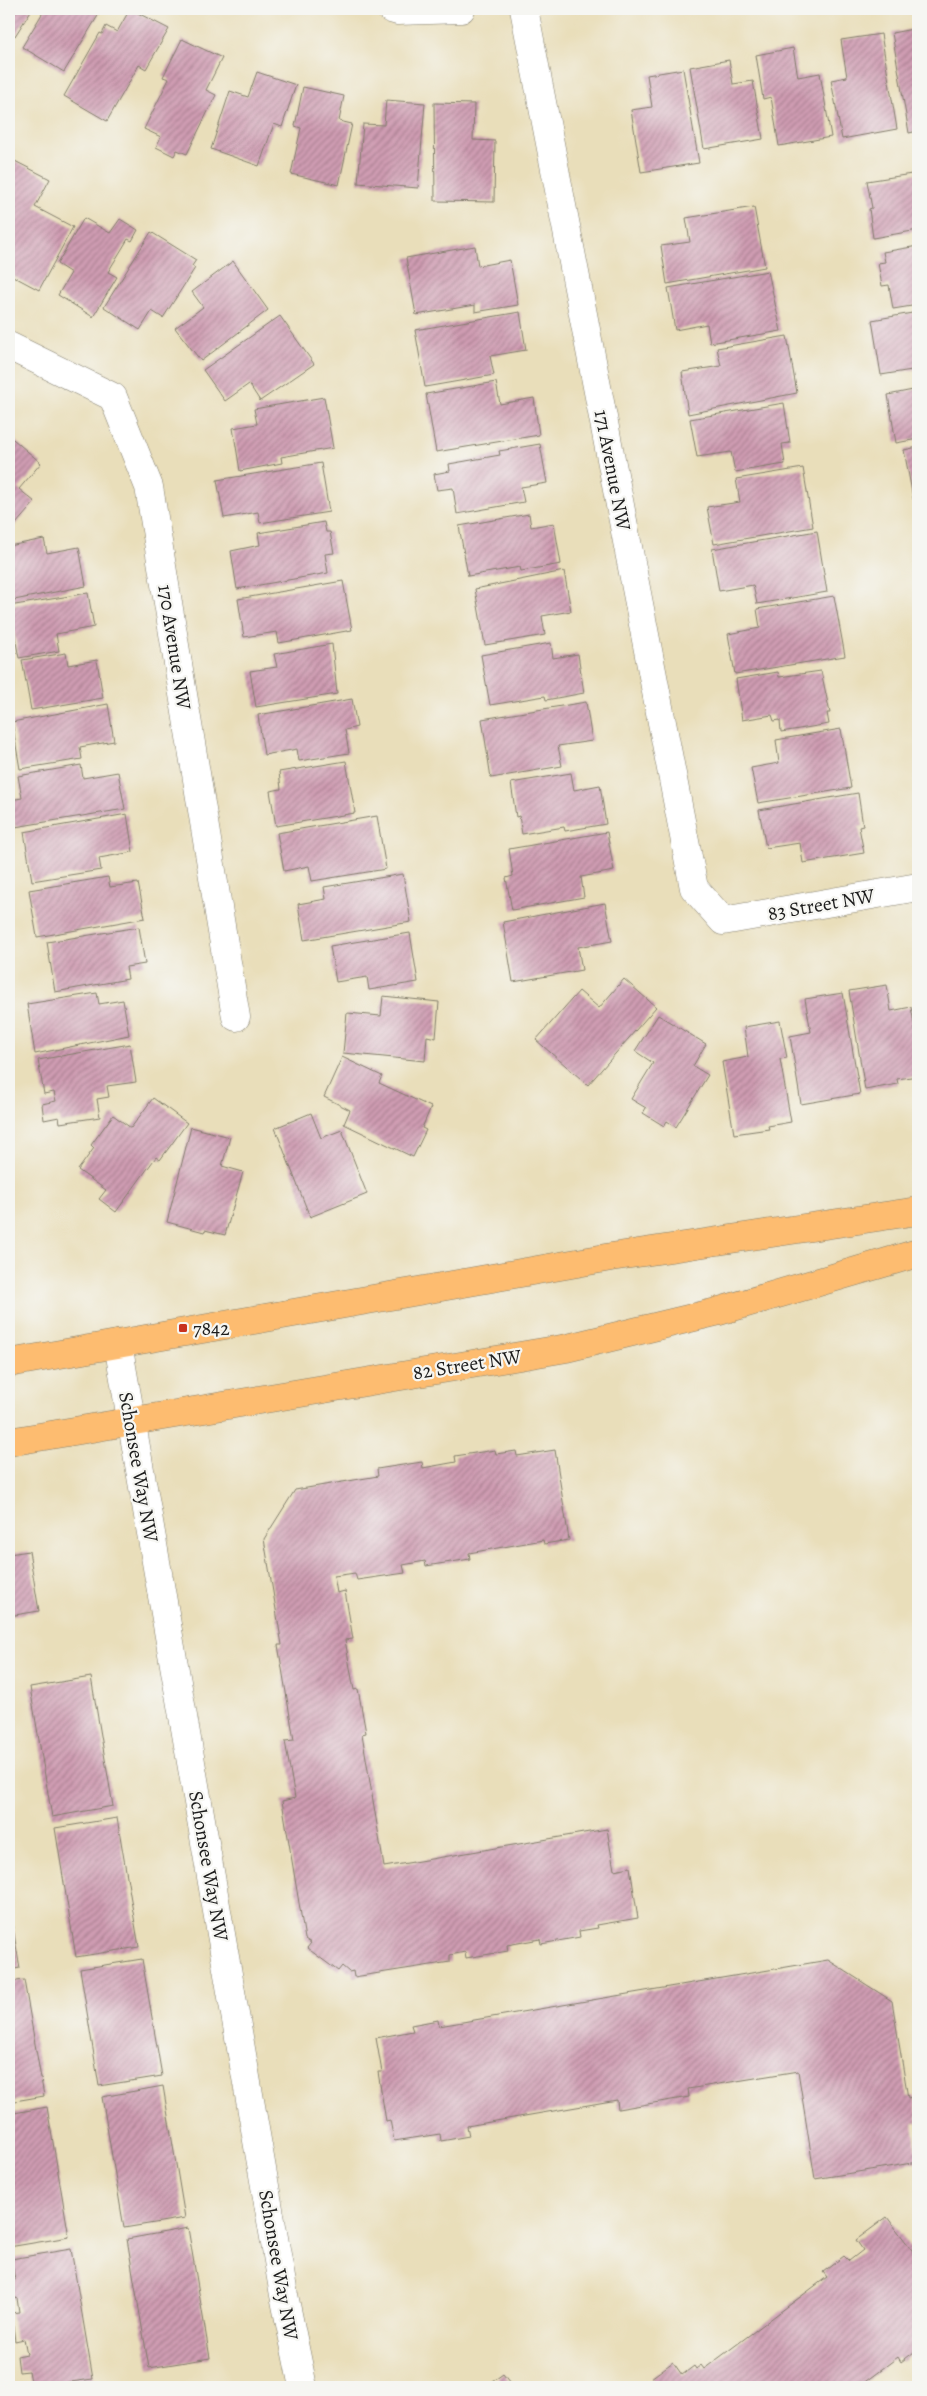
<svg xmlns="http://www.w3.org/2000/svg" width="927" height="2396" viewBox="0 0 927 2396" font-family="Alegreya,serif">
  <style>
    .building { fill: url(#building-hatch) }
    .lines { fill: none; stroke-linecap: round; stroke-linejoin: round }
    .minor-casing { stroke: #827d6b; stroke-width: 29 }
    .major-casing { stroke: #827d6b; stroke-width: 29 }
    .minor { stroke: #fff; stroke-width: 28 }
    .major { stroke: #fdbc6f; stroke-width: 28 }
    .poi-dot { fill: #c8321e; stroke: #f6f6f2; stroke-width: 2 }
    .labels { text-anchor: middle; stroke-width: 4.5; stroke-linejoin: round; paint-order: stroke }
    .street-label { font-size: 20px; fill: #1c1c1c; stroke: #f6f6f2 }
    .poi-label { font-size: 20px; fill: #1c1c1c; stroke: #f6f6f2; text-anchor: start }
  </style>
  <defs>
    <pattern id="building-hatch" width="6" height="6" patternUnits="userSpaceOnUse" patternTransform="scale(1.25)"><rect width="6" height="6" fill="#cf9cb2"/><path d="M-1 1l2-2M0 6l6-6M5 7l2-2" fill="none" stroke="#a77e90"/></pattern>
  </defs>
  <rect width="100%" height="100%" fill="#f6f6f2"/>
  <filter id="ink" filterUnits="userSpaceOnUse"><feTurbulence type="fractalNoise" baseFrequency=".02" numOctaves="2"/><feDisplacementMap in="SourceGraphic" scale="10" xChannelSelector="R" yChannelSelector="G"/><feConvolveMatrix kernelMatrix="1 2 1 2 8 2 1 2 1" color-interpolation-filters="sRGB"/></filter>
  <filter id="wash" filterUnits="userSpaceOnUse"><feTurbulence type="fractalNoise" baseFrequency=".0096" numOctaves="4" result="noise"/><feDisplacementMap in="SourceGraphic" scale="20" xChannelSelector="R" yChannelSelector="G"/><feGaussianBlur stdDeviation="1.12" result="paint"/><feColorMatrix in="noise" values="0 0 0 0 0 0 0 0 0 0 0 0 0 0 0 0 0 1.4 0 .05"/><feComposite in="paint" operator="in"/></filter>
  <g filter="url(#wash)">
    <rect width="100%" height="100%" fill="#e9deba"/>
    <g id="blocks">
      <g class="building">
        <polygon points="9,9 32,9 15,36 9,32"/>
        <polygon points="45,9 90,9 99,14 64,72 22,47"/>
        <polygon points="130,9 169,29 146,69 139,65 107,121 64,96 100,33 102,34 106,26 117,32"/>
        <polygon points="918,28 918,131 909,133 892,33"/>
        <polygon points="881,34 897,129 842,139 831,80 847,77 841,40"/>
        <polygon points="182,39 222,58 206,90 216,95 187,154 177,150 174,156 156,147 161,137 144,129 169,79 163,77"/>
        <polygon points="793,48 798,77 820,73 831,137 779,146 771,97 763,99 756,55"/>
        <polygon points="729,60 733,84 753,81 763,139 704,149 690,67"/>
        <polygon points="683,69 699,163 641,172 631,110 652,107 647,75"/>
        <polygon points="257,72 296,85 282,127 274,124 259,166 211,149 230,91 248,97"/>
        <polygon points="303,87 344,96 339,121 352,124 339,185 291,174 301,128 295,126"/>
        <polygon points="386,100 425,103 418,188 358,183 363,124 384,125"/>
        <polygon points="434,103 474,104 473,140 495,141 494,202 435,201"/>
        <polygon points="9,158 50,179 35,207 73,227 39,290 9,274 9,258 11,254 9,252"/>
        <polygon points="918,173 918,230 873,238 869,209 872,208 867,181"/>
        <polygon points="754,207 765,267 667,284 661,246 690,242 686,218"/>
        <polygon points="84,218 110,233 120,219 138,230 132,241 128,239 108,272 117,277 93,317 58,295 71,273 57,264"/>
        <polygon points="151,232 196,260 192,266 195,268 163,318 152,311 140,330 104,307"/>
        <polygon points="475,246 478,266 510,260 518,305 475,312 475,305 416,315 406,258"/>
        <polygon points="918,246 918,305 893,309 889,285 882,286 878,263 885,262 883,252"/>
        <polygon points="233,261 268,310 201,361 175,328 203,307 192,292"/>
        <polygon points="768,271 781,331 710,343 707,324 675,330 668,288"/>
        <polygon points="520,312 526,350 490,356 494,375 425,387 415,330"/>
        <polygon points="918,312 918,369 881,375 872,320"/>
        <polygon points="280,316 314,364 260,401 249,384 225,401 203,370"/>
        <polygon points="787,336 797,393 688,414 682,372 721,366 717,348"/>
        <polygon points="496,382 500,404 534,398 539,435 436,452 426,394"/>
        <polygon points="918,389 918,439 896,443 888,395"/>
        <polygon points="324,397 333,448 281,457 282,463 240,471 233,428 257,424 254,409"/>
        <polygon points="784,403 790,443 782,444 785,464 735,472 731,452 697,457 690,419"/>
        <polygon points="13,439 41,463 19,489 35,502 9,532 9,443"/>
        <polygon points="540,444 547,483 521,487 524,502 457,514 453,488 437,490 434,474 450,471 449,464 500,455 499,451"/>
        <polygon points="918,447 918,507 915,508 904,450"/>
        <polygon points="321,463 329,512 260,523 258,512 224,518 217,480"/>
        <polygon points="803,468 813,527 714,544 707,507 740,502 736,479"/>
        <polygon points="529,514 531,527 554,523 561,564 521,571 520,567 468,576 459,526"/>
        <polygon points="324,522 326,532 330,532 334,553 325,554 328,573 237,589 231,551 260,545 258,533"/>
        <polygon points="817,531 827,592 757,604 753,585 719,591 712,549"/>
        <polygon points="44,539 47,553 79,547 86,586 9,601 9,546"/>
        <polygon points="564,571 571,611 542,616 545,635 485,645 475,589"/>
        <polygon points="343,581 352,630 279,643 277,632 244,637 238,599"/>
        <polygon points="88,593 94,627 56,634 59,651 19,658 9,606"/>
        <polygon points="834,596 845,656 735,674 728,634 760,628 757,609"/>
        <polygon points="551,643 553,658 578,654 584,693 546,700 545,696 490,705 481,655"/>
        <polygon points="332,644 337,694 256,707 250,671 277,667 274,654"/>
        <polygon points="66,653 68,665 97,660 103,698 31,710 22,660"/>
        <polygon points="821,671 830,713 827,713 829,724 781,732 780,720 774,721 772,715 742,720 736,679 778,672 779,677"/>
        <polygon points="352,699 357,727 345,730 349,753 299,761 297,749 264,755 258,715"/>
        <polygon points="586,702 592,741 558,746 562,766 491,778 482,719"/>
        <polygon points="108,704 114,741 80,747 82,759 20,769 12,722"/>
        <polygon points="841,729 851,788 758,803 751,768 779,763 776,740"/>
        <polygon points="346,761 355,813 276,826 270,791 281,789 279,772"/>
        <polygon points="81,765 83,778 118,772 125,809 15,827 10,800 22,798 18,776"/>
        <polygon points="571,773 574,790 600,785 606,824 565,831 564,827 522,834 519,816 516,817 511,783"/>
        <polygon points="858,793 863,826 859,827 864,853 803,863 800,843 766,848 759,810"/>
        <polygon points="127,814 133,852 99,858 101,870 32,881 24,832"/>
        <polygon points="377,816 386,869 312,881 309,866 284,871 277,833"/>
        <polygon points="607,832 614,871 581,877 584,897 512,910 506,878 513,876 509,849"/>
        <polygon points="403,874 411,922 304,940 298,904 326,899 324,887"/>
        <polygon points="108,877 110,887 138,883 145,918 37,937 29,890"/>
        <polygon points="605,903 612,941 578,947 582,970 513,982 503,922"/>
        <polygon points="139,927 145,964 126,967 128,979 55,992 47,942"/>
        <polygon points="410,933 418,982 369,990 367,977 336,982 330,946"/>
        <polygon points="624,979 656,1007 588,1085 536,1040 579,991 599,1008"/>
        <polygon points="887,985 891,1011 911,1007 918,1045 918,1076 897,1079 898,1084 865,1090 849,991"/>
        <polygon points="97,993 99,1004 123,1000 129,1035 35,1054 27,1004"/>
        <polygon points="843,993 860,1094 801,1104 790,1036 811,1032 805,999"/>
        <polygon points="383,996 439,1002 436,1038 427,1036 425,1061 343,1053 347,1013 381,1016"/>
        <polygon points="658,1015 706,1044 693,1066 708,1075 676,1127 667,1121 664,1126 643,1113 646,1108 631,1099 653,1063 635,1051"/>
        <polygon points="780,1021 787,1058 780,1059 791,1122 768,1126 769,1129 734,1134 722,1062 748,1057 744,1027"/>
        <polygon points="130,1044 136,1082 107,1086 109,1097 97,1099 100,1117 60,1123 59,1117 44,1120 42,1104 56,1101 54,1092 44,1094 38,1060"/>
        <polygon points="342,1057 382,1076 379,1083 431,1107 422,1128 426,1130 413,1157 344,1124 350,1110 324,1097"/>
        <polygon points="153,1098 187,1123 160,1160 156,1157 116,1212 99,1199 106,1190 78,1170 94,1148 91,1145 113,1115 131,1128"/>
        <polygon points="311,1113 321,1138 342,1130 367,1194 310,1217 275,1128"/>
        <polygon points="191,1127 230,1137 222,1166 243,1172 225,1235 205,1230 204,1232 167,1222"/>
        <polygon points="495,1450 496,1454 516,1451 517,1456 555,1450 569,1540 544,1544 543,1540 469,1553 470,1559 426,1566 425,1561 403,1565 405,1573 357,1580 355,1573 334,1576 337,1593 345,1591 353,1639 345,1640 354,1690 358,1689 366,1733 362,1734 384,1867 607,1829 614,1870 630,1867 638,1918 597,1925 598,1928 579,1931 580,1937 541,1944 540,1939 507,1945 508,1951 466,1958 465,1952 450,1955 450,1962 354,1977 353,1971 349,1972 342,1966 338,1971 307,1948 311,1943 305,1939 282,1801 295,1798 285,1741 294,1740 278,1645 282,1645 264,1539 295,1490 378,1476 377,1469 422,1462 423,1468 456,1462 455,1456"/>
        <polygon points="29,1551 39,1611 9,1616 9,1554"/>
        <polygon points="91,1677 113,1806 52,1817 30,1687"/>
        <polygon points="117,1818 139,1947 76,1957 55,1828"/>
        <polygon points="9,1906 20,1968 9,1970"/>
        <polygon points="142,1959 162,2076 99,2086 80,1969"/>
        <polygon points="828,1960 892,2001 908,2098 915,2096 918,2123 913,2123 918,2162 815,2179 798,2071 688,2089 689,2097 618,2109 617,2100 467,2126 469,2136 441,2141 440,2134 394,2141 390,2120 386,2121 378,2072 382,2072 376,2038 413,2031 411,2025 438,2020 439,2026"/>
        <polygon points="24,1980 44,2096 9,2102 9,1982"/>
        <polygon points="163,2086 185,2218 124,2228 102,2097"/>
        <polygon points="47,2107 69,2237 9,2247 9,2114"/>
        <polygon points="887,2217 918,2258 918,2349 901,2362 898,2357 858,2387 658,2387 651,2378 673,2362 682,2375 694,2366 696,2369 701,2365 704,2369 827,2277 823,2272 844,2256 849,2261 863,2250 856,2240"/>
        <polygon points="188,2228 210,2358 149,2368 127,2239"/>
        <polygon points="71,2249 93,2379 32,2387 29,2371 19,2372 17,2356 27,2354 24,2339 15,2341 11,2313 19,2312 17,2298 9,2300 9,2281 15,2280 11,2259"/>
        <polygon points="503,2374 513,2387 485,2387"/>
      </g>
    </g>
  </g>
  <g filter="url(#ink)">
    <use href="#blocks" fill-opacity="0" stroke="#827d6b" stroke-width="1"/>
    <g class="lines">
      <defs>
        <g id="minor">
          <polyline points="391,9 398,11 461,9"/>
          <polyline points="524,9 694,888 723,921 918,887"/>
          <polyline points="9,346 113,397 149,487 236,1017"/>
          <polyline points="118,1344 284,2295 303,2387"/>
        </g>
        <g id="major">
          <polyline points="9,1363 611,1257 918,1211"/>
          <polyline points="9,1442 567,1348 716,1312 918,1253"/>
        </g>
      </defs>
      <use href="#minor" class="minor-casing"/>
      <use href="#major" class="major-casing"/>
      <use href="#minor" class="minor"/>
      <use href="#major" class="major"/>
    </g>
  </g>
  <rect class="poi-dot" x="178" y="1323" width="10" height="10" rx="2.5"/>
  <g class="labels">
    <g class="street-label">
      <text transform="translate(613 470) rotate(79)" y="7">171 Avenue NW</text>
      <text transform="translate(175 647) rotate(81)" y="7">170 Avenue NW</text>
      <text transform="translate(821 904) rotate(-10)" y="7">83 Street NW</text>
      <text transform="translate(467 1364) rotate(-9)" y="7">82 Street NW</text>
      <text transform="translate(139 1467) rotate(80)" y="7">Schonsee Way NW</text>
      <text transform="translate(209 1866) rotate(80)" y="7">Schonsee Way NW</text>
      <text transform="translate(279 2265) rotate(80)" y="7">Schonsee Way NW</text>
    </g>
    <g class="poi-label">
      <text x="193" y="1335">7842</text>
    </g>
  </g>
  <rect width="927" height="2396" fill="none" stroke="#f6f6f2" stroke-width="30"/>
</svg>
